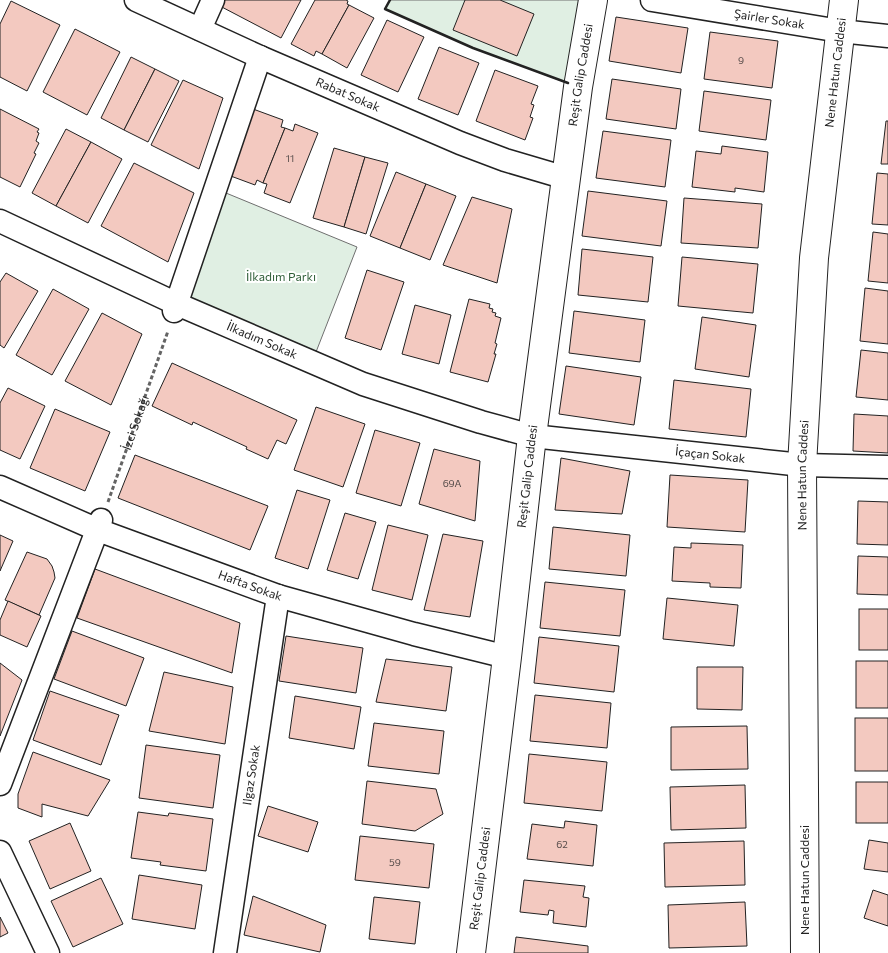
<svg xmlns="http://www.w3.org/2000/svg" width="888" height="953" viewBox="0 0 888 953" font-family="Commissioner,sans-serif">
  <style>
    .green { fill: #e0efe3; stroke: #6f6f6f }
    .building { fill: #f3c9c0; stroke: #222 }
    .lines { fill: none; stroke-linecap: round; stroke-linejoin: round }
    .minor-casing { stroke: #222; stroke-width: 25 }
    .major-casing { stroke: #222; stroke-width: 30 }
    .path { stroke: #646464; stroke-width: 3; stroke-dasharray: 4 2.5; stroke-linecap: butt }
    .minor { stroke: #fff; stroke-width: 22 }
    .major { stroke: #fff; stroke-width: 28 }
    .wall { stroke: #222; stroke-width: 2.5 }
    .labels { text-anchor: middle; stroke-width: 4; stroke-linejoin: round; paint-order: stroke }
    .number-label { font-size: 10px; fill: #564c4a }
    .street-label { font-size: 12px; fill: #222; stroke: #fff }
    .park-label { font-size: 12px; fill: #2f5e38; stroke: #fff }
  </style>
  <rect width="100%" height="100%" fill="#fff"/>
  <g class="green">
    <polygon points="390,0 593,0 578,87 473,48 385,9"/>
    <polygon points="226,193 357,247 316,352 187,298"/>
  </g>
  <g class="building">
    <polygon points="221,0 301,0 281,38 218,5"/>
    <polygon points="315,0 346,0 348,1 347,4 349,5 322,54 316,51 314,56 291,44"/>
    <polygon points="465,0 500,0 534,14 517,56 453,30"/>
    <polygon points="11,1 60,25 27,91 0,77 0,24"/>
    <polygon points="349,5 374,18 347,68 322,54"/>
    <polygon points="616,17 688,28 681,73 609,61"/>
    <polygon points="387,20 424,37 398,92 361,75"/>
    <polygon points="75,29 120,52 87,115 43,92"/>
    <polygon points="710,32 778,41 772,88 704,79"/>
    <polygon points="439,47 479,63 458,115 418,99"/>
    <polygon points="131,57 155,69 124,130 101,118"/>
    <polygon points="155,69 179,81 148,142 124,130"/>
    <polygon points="495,70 538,86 531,104 534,105 530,117 533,118 525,140 476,121"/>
    <polygon points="612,79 681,89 676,129 606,119"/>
    <polygon points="183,80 223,98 199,169 151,145"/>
    <polygon points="704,91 771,100 766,140 699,131"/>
    <polygon points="0,109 39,129 37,132 39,133 36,141 39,143 34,153 36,154 20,187 0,177"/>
    <polygon points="253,109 283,120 281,127 285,128 263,183 257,180 255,185 228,175"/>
    <polygon points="886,121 888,121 888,164 881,164"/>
    <polygon points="295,124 318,133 290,203 264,193 267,184 263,183 285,128 293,131"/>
    <polygon points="66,129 91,142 56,206 32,193"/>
    <polygon points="603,131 671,140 665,187 596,178"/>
    <polygon points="91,142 122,159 88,223 56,206"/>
    <polygon points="722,146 768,152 764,192 735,188 735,192 692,187 696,151 721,154"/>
    <polygon points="334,148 365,157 344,227 313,218"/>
    <polygon points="365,157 388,163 366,234 344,227"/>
    <polygon points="134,163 194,193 168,262 101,226"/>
    <polygon points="396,172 426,184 400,248 370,236"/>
    <polygon points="877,173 888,174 888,225 872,224"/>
    <polygon points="426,184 456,196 430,260 400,248"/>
    <polygon points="588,191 667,201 661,246 582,236"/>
    <polygon points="472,197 512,209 497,283 443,265"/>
    <polygon points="684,198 762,204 758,248 681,243"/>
    <polygon points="873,232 888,234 888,283 868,281"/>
    <polygon points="582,249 653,257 648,302 578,295"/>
    <polygon points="682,257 758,264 753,313 678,306"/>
    <polygon points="367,270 404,282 381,350 345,338"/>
    <polygon points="6,273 38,291 4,348 0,345 0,282"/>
    <polygon points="865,288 888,291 888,344 860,341"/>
    <polygon points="53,289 89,309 52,375 16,355"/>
    <polygon points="469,299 490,304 489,308 493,309 492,312 496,313 495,316 501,318 495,343 497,344 494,354 496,354 488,382 450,372"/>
    <polygon points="415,305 451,315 439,364 402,354"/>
    <polygon points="574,311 645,320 640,362 569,353"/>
    <polygon points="102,313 142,334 111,405 65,381"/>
    <polygon points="702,317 756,325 749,377 695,369"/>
    <polygon points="861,350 888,353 888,400 856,397"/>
    <polygon points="172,363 297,420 286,444 277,440 268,459 246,449 247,447 193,422 192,425 152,406"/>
    <polygon points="566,366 641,377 634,425 559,414"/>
    <polygon points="674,380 751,389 746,437 669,429"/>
    <polygon points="8,388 45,406 20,459 0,450 0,403"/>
    <polygon points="316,407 365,424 343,487 294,470"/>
    <polygon points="55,409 110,432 85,491 30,468"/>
    <polygon points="854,414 888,416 888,453 853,451"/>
    <polygon points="375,430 420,443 401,506 356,493"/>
    <polygon points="434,449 480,461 475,521 419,504"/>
    <polygon points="135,455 268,506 250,550 118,498"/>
    <polygon points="561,458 630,471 622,514 555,510"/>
    <polygon points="670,475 748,480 745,532 667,527"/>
    <polygon points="297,490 330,500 308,569 275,558"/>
    <polygon points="858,501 888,502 888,545 857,544"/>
    <polygon points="345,513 376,522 358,579 327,570"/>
    <polygon points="388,525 428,535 412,600 372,590"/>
    <polygon points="553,527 630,535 626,576 549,569"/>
    <polygon points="443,534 483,541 470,617 424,610"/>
    <polygon points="0,535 13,541 0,571"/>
    <polygon points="691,543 743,545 741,588 710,587 710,583 672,581 674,547 691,548"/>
    <polygon points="27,552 47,559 52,566 54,572 55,578 39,615 5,600"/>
    <polygon points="858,556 888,557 888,595 857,594"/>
    <polygon points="95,569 240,623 232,673 77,618"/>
    <polygon points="545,582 625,590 620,636 540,628"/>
    <polygon points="667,598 738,605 734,646 663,639"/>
    <polygon points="8,601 41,616 27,647 0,635 0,620"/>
    <rect x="859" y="609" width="29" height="41"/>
    <polygon points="72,631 144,658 126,706 54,679"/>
    <polygon points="286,636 363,648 356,693 279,681"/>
    <polygon points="539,637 619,646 614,692 534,683"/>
    <polygon points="386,659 452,667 446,711 376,702"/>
    <rect x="856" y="661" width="32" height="47"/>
    <polygon points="0,663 22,680 0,736"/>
    <polygon points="697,667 743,667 742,710 697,709"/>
    <polygon points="164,672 233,687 225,744 149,731"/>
    <polygon points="50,691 119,715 101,765 33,740"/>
    <polygon points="535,695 611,703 607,748 530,741"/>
    <polygon points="295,696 361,707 354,749 289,738"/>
    <rect x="855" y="718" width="33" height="53"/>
    <polygon points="374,723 444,731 439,774 368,766"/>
    <polygon points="747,726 748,769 671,770 671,727"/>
    <polygon points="146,745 220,755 213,808 139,798"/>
    <polygon points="33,752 110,780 88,816 42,804 42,817 18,808 18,794"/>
    <polygon points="529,754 607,762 602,811 524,803"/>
    <polygon points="367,781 436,789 443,814 415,831 362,824"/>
    <rect x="856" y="782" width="32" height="41"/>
    <polygon points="745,785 746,828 671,830 670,787"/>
    <polygon points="268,806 318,822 308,852 258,836"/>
    <polygon points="138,812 168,816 169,813 213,819 206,871 160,865 161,862 131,858"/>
    <polygon points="565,821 597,825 593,866 527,859 532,824 564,828"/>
    <polygon points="70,823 91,871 50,889 29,841"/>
    <polygon points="360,836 434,844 429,888 355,880"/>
    <polygon points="869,840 888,843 888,872 864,869"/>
    <polygon points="744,841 745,885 665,887 664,843"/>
    <polygon points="139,875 202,885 195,929 132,919"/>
    <polygon points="101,878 123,924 73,947 51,901"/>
    <polygon points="524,880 585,886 583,897 589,898 586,927 553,923 554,911 549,910 548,915 520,912"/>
    <polygon points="873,890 888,895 888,926 864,918"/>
    <polygon points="253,896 326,925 320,952 244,935"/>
    <polygon points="374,897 420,902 415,944 369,939"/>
    <polygon points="745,902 747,946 669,948 668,905"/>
    <polygon points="0,917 8,933 0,937"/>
    <polygon points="516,937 588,946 588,953 514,953"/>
  </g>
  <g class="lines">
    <defs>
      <g id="minor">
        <path id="s2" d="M136 0 260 57 460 143 505 160 566 178"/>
        <path id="s3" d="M652 0 840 31 888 36"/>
        <polyline points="200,29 213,0"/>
        <path id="s4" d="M0 221 177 304 363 384 481 422 532 436 802 465 888 467"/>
        <polyline points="174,311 260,57"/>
        <path id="s5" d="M0 487 98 530 278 596 414 634 507 657"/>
        <polyline points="0,784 101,520"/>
        <polyline points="0,852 48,953"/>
        <path id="s6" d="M225 953 278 596"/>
      </g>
      <g id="major">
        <path id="s7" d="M471 953 507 657 532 436 578 87 593 0"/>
        <path id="s8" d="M805 953 802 465 814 258 844 0"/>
      </g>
    </defs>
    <use href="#minor" class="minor-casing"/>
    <use href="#major" class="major-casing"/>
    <path class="path" id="s1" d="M108 502 168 331"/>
    <use href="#minor" class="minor"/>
    <use href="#major" class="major"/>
    <polyline class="wall" points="390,0 385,9 473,48 568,83"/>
  </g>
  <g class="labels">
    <g class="number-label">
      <text x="741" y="64">9</text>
      <text x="290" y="162">11</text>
      <text x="452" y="487">69A</text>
      <text x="562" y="848">62</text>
      <text x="395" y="866">59</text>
    </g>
    <g class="street-label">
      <text dy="4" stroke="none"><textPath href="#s3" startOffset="119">Şairler Sokak</textPath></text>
      <text dy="4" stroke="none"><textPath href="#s8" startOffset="882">Nene Hatun Caddesi</textPath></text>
      <text dy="4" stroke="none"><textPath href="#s7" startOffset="885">Reşit Galip Caddesi</textPath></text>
      <text dy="4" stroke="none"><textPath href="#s2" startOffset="232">Rabat Sokak</textPath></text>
      <text dy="4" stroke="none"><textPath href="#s4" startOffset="288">İlkadım Sokak</textPath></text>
      <text dy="4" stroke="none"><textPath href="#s1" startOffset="84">İzci Sokağı</textPath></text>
      <text dy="4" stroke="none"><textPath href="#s4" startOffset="754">İçaçan Sokak</textPath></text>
      <text dy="4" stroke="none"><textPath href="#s7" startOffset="480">Reşit Galip Caddesi</textPath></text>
      <text dy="4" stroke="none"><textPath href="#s8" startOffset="478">Nene Hatun Caddesi</textPath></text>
      <text dy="4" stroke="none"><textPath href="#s5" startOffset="269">Hafta Sokak</textPath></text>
      <text dy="4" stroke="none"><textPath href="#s6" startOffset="180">Ilgaz Sokak</textPath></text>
      <text dy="4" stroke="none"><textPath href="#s7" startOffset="75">Reşit Galip Caddesi</textPath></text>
      <text transform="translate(805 880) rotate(-90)" y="4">Nene Hatun Caddesi</text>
    </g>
    <g class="park-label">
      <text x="281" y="281">İlkadım Parkı</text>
    </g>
  </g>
</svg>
